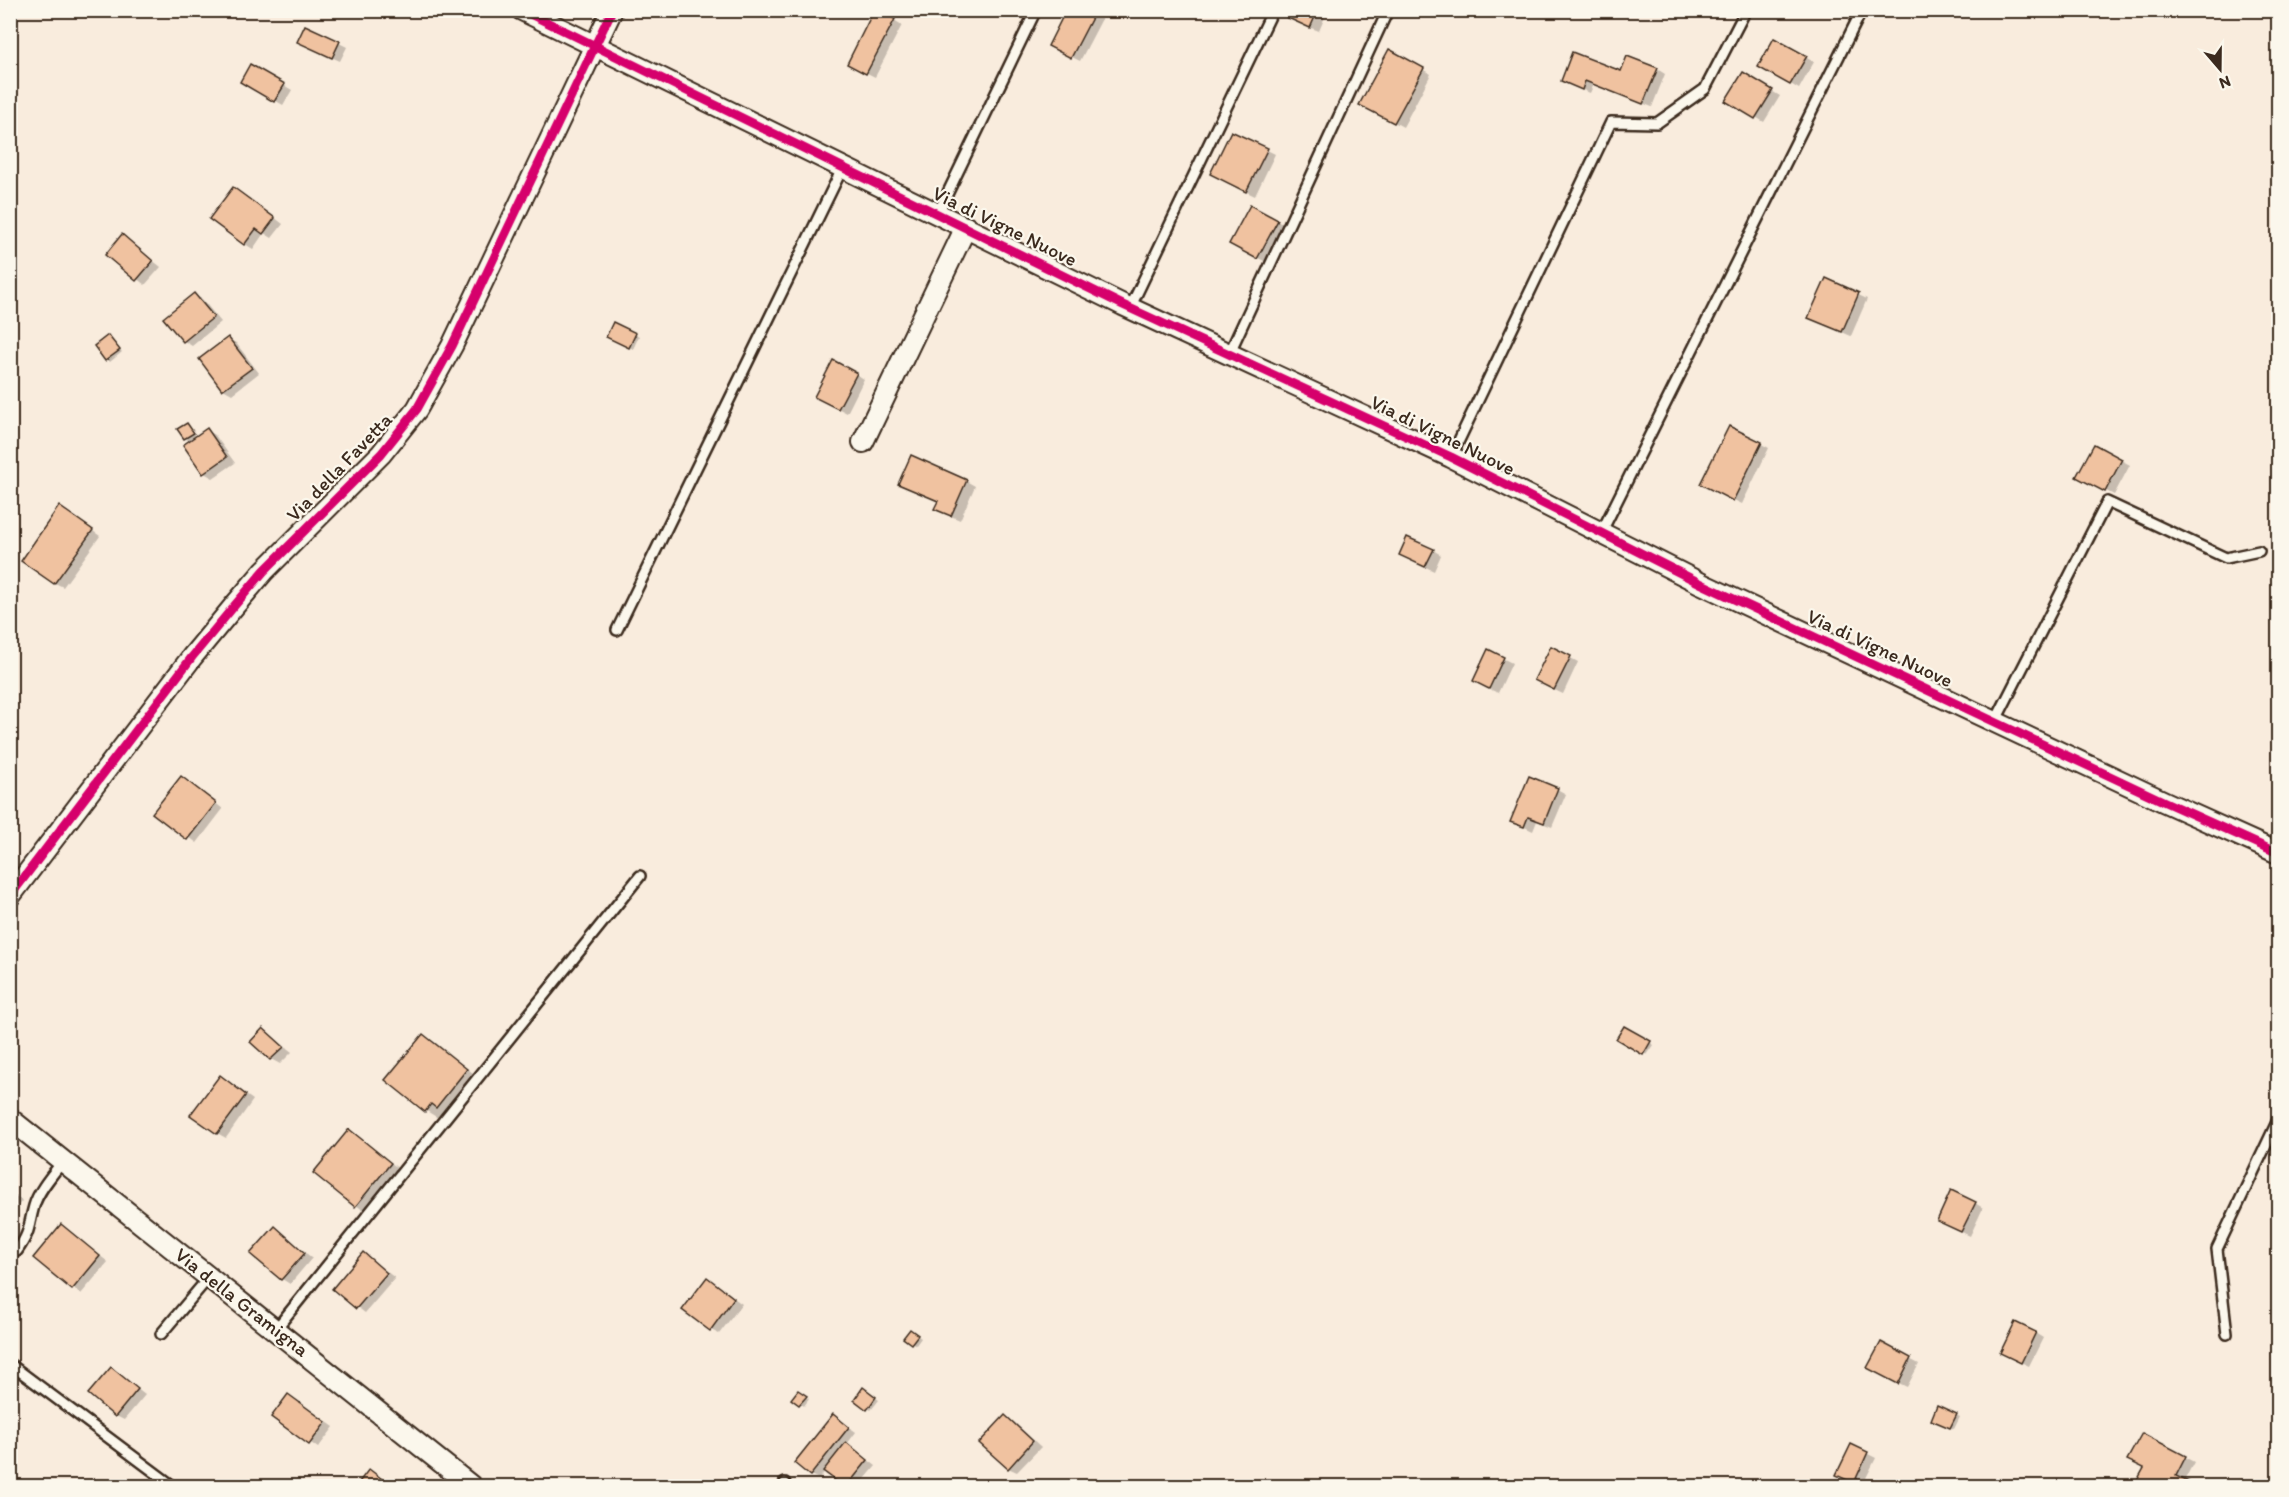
<svg xmlns="http://www.w3.org/2000/svg" width="2289" height="1497" viewBox="0 0 2289 1497" font-family="Itim,sans-serif">
  <style>
    .shadow { fill: #0003 }
    .building { fill: #f0c2a0; stroke: #3b2a1e; stroke-width: 1.5 }
    .lines { fill: none; stroke-linecap: round; stroke-linejoin: round }
    .lane-casing { stroke: #3b2a1e; stroke-width: 14 }
    .street-casing { stroke: #3b2a1e; stroke-width: 24 }
    .lane { stroke: #fbf7ec; stroke-width: 9 }
    .street { stroke: #fbf7ec; stroke-width: 20 }
    .cycleway-casing { stroke: #fbf7ec; stroke-width: 13 }
    .cycleway { stroke: #d6006c; stroke-width: 9 }
    .labels { text-anchor: middle; stroke-width: 4.5; stroke-linejoin: round; paint-order: stroke }
    .street-label { font-size: 20px; fill: #3b2a1e; stroke: #fbf7ec }
  </style>
  <rect width="100%" height="100%" fill="#f9ecdd"/>
  <filter id="ink" filterUnits="userSpaceOnUse"><feTurbulence type="fractalNoise" baseFrequency=".0167" numOctaves="2"/><feDisplacementMap in="SourceGraphic" scale="12" xChannelSelector="R" yChannelSelector="G"/><feConvolveMatrix kernelMatrix="1 2 1 2 8 2 1 2 1" color-interpolation-filters="sRGB"/></filter>
  <g filter="url(#ink)">
    <g class="shadow">
      <polygon points="1068,10 1102,10 1105,13 1080,61 1058,50"/>
      <polygon points="1291,10 1328,10 1319,31 1296,22"/>
      <polygon points="894,20 902,25 875,77 857,68"/>
      <polygon points="1775,40 1814,62 1799,89 1760,66"/>
      <polygon points="339,43 347,47 340,61 307,46"/>
      <polygon points="1389,51 1431,74 1403,127 1361,104"/>
      <polygon points="251,66 292,90 283,105 242,81"/>
      <polygon points="1657,69 1665,74 1652,107 1594,84 1590,93 1562,81"/>
      <polygon points="1743,74 1780,96 1764,122 1727,100"/>
      <polygon points="1267,150 1275,154 1255,196 1220,179"/>
      <polygon points="242,193 283,224 272,238 264,233 253,249 245,244"/>
      <polygon points="1251,207 1286,226 1266,262 1231,244"/>
      <polygon points="122,236 161,267 145,285 107,255"/>
      <polygon points="1826,280 1867,299 1851,336 1819,322"/>
      <polygon points="194,295 202,299 221,322 192,346 184,341"/>
      <polygon points="614,324 639,336 633,349 608,336"/>
      <polygon points="108,337 122,352 110,362 96,346"/>
      <polygon points="228,339 236,343 259,373 232,394 223,389 201,360"/>
      <polygon points="856,374 864,379 847,413 824,401"/>
      <polygon points="187,425 197,437 207,430 215,435 235,463 213,478 204,473 185,446 191,442 185,438"/>
      <polygon points="1730,428 1769,448 1742,504 1710,488"/>
      <polygon points="2095,446 2130,465 2114,495 2078,476"/>
      <polygon points="966,481 975,486 960,520 944,513 939,501"/>
      <polygon points="68,513 100,536 63,587 55,583"/>
      <polygon points="1433,550 1441,555 1434,571 1409,559"/>
      <polygon points="1552,648 1578,662 1563,694 1544,685"/>
      <polygon points="1488,651 1512,663 1498,693 1483,686"/>
      <polygon points="190,783 223,809 197,843 155,812"/>
      <polygon points="1557,789 1566,794 1552,827 1537,821 1533,831 1512,821"/>
      <polygon points="10,803 16,808 10,815"/>
      <polygon points="1625,1028 1654,1045 1647,1055 1618,1039"/>
      <polygon points="263,1030 292,1052 280,1064 271,1059"/>
      <polygon points="423,1035 436,1043 479,1078 450,1114 444,1111 438,1118 425,1110"/>
      <polygon points="228,1082 253,1100 226,1138 217,1133"/>
      <polygon points="349,1131 399,1169 364,1211 315,1173"/>
      <polygon points="10,1191 22,1201 10,1215"/>
      <polygon points="1975,1203 1983,1208 1970,1236 1947,1225"/>
      <polygon points="275,1228 312,1258 290,1284 282,1279"/>
      <polygon points="69,1231 108,1262 81,1294 35,1258"/>
      <polygon points="364,1254 395,1278 365,1313 334,1289"/>
      <polygon points="715,1284 742,1304 719,1334 711,1330"/>
      <polygon points="914,1333 921,1338 916,1345 905,1338"/>
      <polygon points="2035,1333 2043,1338 2029,1366 2010,1357"/>
      <polygon points="1881,1344 1919,1364 1907,1387 1878,1373"/>
      <polygon points="112,1369 145,1395 124,1420 116,1416"/>
      <polygon points="867,1391 879,1400 871,1410 868,1408"/>
      <polygon points="802,1394 809,1399 804,1406 793,1398"/>
      <polygon points="297,1401 334,1427 318,1448 274,1417"/>
      <polygon points="1956,1415 1960,1417 1954,1429 1936,1421"/>
      <polygon points="833,1416 856,1432 847,1444 876,1466 859,1486 845,1486 825,1471 819,1479 810,1475"/>
      <polygon points="1005,1417 1014,1422 1041,1447 1017,1472 1008,1468"/>
      <polygon points="2142,1435 2194,1462 2184,1481 2194,1486 2136,1486 2146,1468"/>
      <polygon points="1852,1446 1876,1458 1862,1486 1846,1479"/>
      <polygon points="369,1471 378,1476 392,1486 358,1486"/>
    </g>
    <g class="building">
      <polygon points="874,10 879,10 895,19 866,74 847,64"/>
      <polygon points="1066,10 1096,10 1071,58 1048,46"/>
      <polygon points="1289,10 1318,10 1310,28 1286,17"/>
      <polygon points="305,25 340,41 332,58 297,42"/>
      <polygon points="1774,38 1807,56 1790,85 1758,67"/>
      <polygon points="1389,49 1424,68 1394,123 1359,105"/>
      <polygon points="1572,52 1621,71 1627,56 1658,68 1643,104 1585,81 1582,90 1561,81"/>
      <polygon points="250,64 285,84 274,102 240,82"/>
      <polygon points="1743,72 1773,90 1755,119 1725,101"/>
      <polygon points="1231,131 1268,148 1246,192 1210,174"/>
      <polygon points="233,187 275,218 263,234 256,229 244,245 209,219"/>
      <polygon points="1250,205 1278,220 1257,259 1229,244"/>
      <polygon points="122,234 153,261 136,281 105,255"/>
      <polygon points="1826,278 1859,293 1842,332 1808,318"/>
      <polygon points="194,293 214,317 183,342 163,318"/>
      <polygon points="613,322 636,333 629,348 606,337"/>
      <polygon points="108,335 120,350 105,361 94,346"/>
      <polygon points="228,337 252,368 222,390 199,359"/>
      <polygon points="833,360 857,373 838,409 814,397"/>
      <polygon points="187,423 194,433 184,439 177,429"/>
      <polygon points="1729,426 1762,442 1733,501 1700,484"/>
      <polygon points="207,428 227,457 203,474 183,445"/>
      <polygon points="2094,444 2122,459 2105,492 2076,477"/>
      <polygon points="911,455 967,480 951,516 934,509 938,501 898,484"/>
      <polygon points="59,506 93,530 54,584 21,561"/>
      <polygon points="1407,537 1434,549 1425,567 1399,555"/>
      <polygon points="1551,646 1571,656 1554,690 1534,680"/>
      <polygon points="1488,649 1504,657 1489,689 1473,681"/>
      <polygon points="181,776 216,803 187,840 152,813"/>
      <polygon points="1529,776 1558,788 1544,823 1528,817 1524,827 1510,822"/>
      <polygon points="1624,1026 1651,1041 1643,1055 1616,1039"/>
      <polygon points="263,1028 284,1047 270,1060 250,1042"/>
      <polygon points="423,1034 467,1069 436,1108 431,1104 425,1112 385,1080"/>
      <polygon points="220,1075 246,1095 217,1134 190,1115"/>
      <polygon points="349,1129 391,1163 355,1207 313,1173"/>
      <polygon points="1951,1190 1976,1202 1961,1232 1937,1221"/>
      <polygon points="61,1224 100,1256 72,1290 33,1258"/>
      <polygon points="275,1226 305,1253 281,1280 250,1254"/>
      <polygon points="363,1252 387,1273 356,1309 332,1289"/>
      <polygon points="707,1277 734,1298 710,1331 682,1310"/>
      <polygon points="2015,1322 2036,1332 2021,1363 2000,1353"/>
      <polygon points="910,1329 918,1335 911,1344 903,1338"/>
      <polygon points="1881,1342 1911,1358 1898,1384 1867,1368"/>
      <polygon points="111,1367 138,1389 115,1417 88,1394"/>
      <polygon points="863,1387 876,1397 867,1410 854,1400"/>
      <polygon points="798,1390 807,1396 799,1405 791,1399"/>
      <polygon points="288,1394 326,1422 309,1445 271,1417"/>
      <polygon points="1937,1405 1957,1414 1950,1428 1931,1420"/>
      <polygon points="833,1414 849,1427 810,1476 794,1463"/>
      <polygon points="1005,1415 1033,1441 1008,1469 979,1443"/>
      <polygon points="2142,1433 2186,1456 2176,1476 2197,1486 2134,1486 2144,1468 2127,1460"/>
      <polygon points="846,1442 868,1460 847,1486 843,1486 823,1471"/>
      <polygon points="1851,1444 1868,1452 1854,1483 1836,1475"/>
      <polygon points="369,1469 390,1485 389,1486 356,1486"/>
    </g>
    <g class="lines">
      <defs>
        <g id="lane">
          <polyline points="938,213 1036,10"/>
          <polyline points="1130,308 1273,10"/>
          <polyline points="1229,354 1388,10"/>
          <polyline points="1451,457 1611,122 1657,123 1705,89 1746,10"/>
          <polyline points="1601,533 1862,10"/>
          <polyline points="617,630 843,167"/>
          <polyline points="1995,722 2107,502 2226,558 2259,551"/>
          <path d="M17 1251C31 1231 28 1227 34 1206 38 1191 53 1174 63 1161"/>
          <polyline points="276,1329 640,876"/>
          <polyline points="161,1334 210,1276"/>
          <polyline points="2227,1334 2217,1249 2278,1120"/>
          <polyline points="10,1364 173,1486"/>
          <polyline points="783,1486 785,1483"/>
        </g>
        <g id="street">
          <polyline points="522,10 1123,305 1451,457 1702,584 2165,802 2278,853"/>
          <polyline points="863,442 966,227"/>
          <polyline points="10,896 192,657 235,605 264,571 381,454 417,409 452,346 612,10"/>
          <polyline points="10,1119 471,1486"/>
        </g>
      </defs>
      <use href="#lane" class="lane-casing"/>
      <use href="#street" class="street-casing"/>
      <use href="#lane" class="lane"/>
      <use href="#street" class="street"/>
      <defs>
        <g id="cycleway">
          <polyline points="522,10 1123,305 1451,457 1702,584 2165,802 2278,853"/>
          <polyline points="10,896 192,657 235,605 264,571 381,454 417,409 452,346 612,10"/>
        </g>
      </defs>
      <use href="#cycleway" class="cycleway-casing"/>
      <use href="#cycleway" class="cycleway"/>
    </g>
  </g>
  <g class="labels">
    <g class="street-label">
      <text transform="translate(1005 226) rotate(26)" y="7">Via di Vigne Nuove</text>
      <text transform="translate(1443 435) rotate(26)" y="7">Via di Vigne Nuove</text>
      <text transform="translate(339 467) rotate(-46)" y="7">Via della Favetta</text>
      <text transform="translate(1880 648) rotate(25)" y="7">Via di Vigne Nuove</text>
      <text transform="translate(242 1302) rotate(38)" y="7">Via della Gramigna</text>
    </g>
  </g>
  <rect width="2289" height="1497" fill="none" stroke="#fbf7ec" stroke-width="36"/>
  <rect x="18" y="18" width="2253" height="1461" fill="none" stroke="#3b2a1e" stroke-width="2" filter="url(#ink)"/>
  <g transform="translate(2220 69) rotate(160)" stroke="#fbf7ec" stroke-width="4.5" paint-order="stroke">
  <path d="M0-4.5L10 22L0 15L-10 22Z" fill="#3b2a1e"/>
  <text y="-9" font-size="16" font-weight="bold" text-anchor="middle" fill="#3b2a1e">N</text>
  </g>
</svg>
